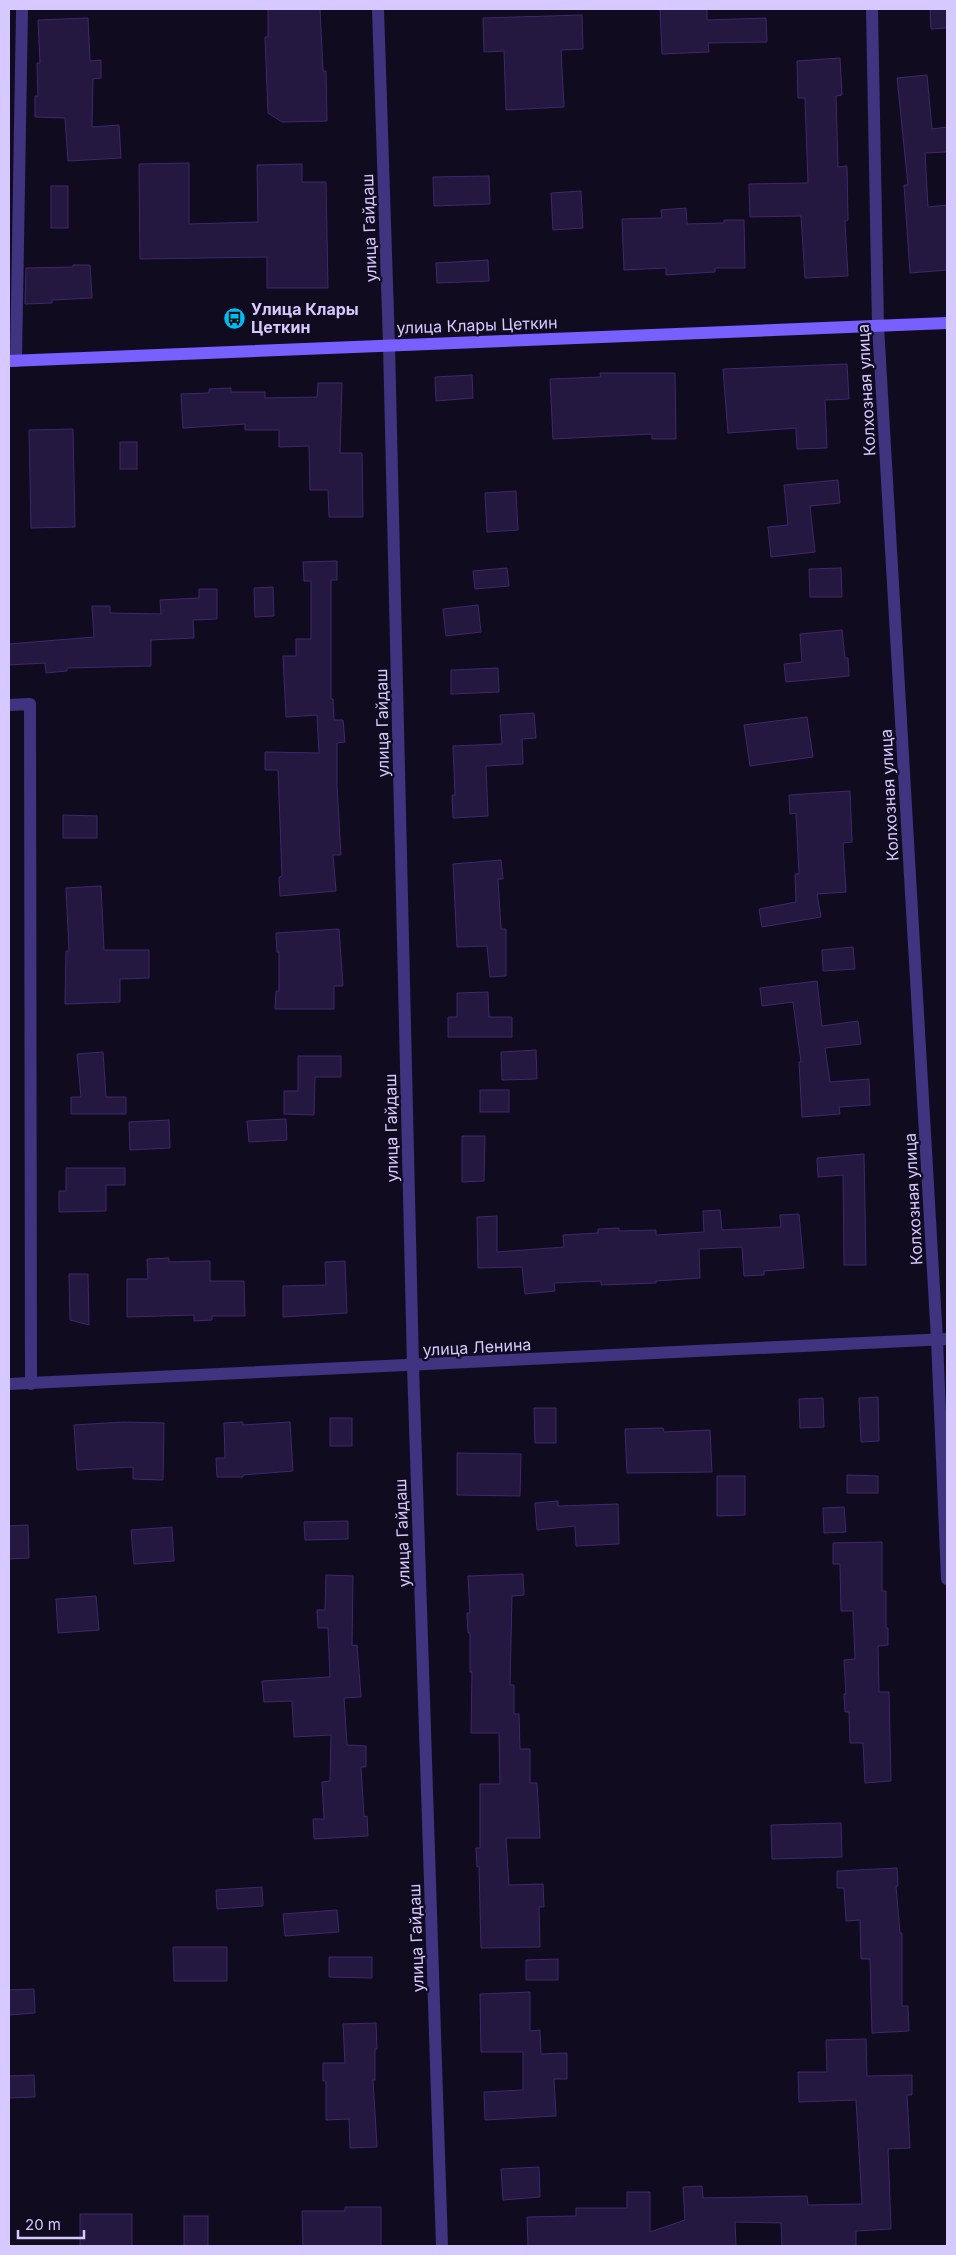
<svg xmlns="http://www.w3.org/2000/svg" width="956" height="2255" viewBox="0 0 956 2255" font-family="Inter,sans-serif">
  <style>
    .building { fill: #241740; stroke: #3e286d }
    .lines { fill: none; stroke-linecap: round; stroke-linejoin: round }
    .minor { stroke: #403480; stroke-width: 12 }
    .tertiary { stroke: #403480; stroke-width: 12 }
    .secondary { stroke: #7760ff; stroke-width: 12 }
    .labels { text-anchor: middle; stroke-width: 4.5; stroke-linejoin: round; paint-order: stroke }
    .street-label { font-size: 16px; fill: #d6c9ff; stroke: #110b1f }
    .poi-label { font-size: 16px; font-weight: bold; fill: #d6c9ff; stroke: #110b1f; text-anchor: start }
  </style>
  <rect width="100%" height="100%" fill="#110b1f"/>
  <g class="building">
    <polygon points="268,9 320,9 323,71 326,71 327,121 282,122 268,113 265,37 268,37"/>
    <polygon points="660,9 707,9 707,20 766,18 767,42 708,43 709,52 662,54"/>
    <polygon points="930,9 947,9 947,28 931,29"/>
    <polygon points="582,15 583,49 561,50 564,107 506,110 504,51 484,52 483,18"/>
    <polygon points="88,18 90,61 101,60 101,78 93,79 92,127 119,125 121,158 68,161 65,118 35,117 35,96 38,96 37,63 40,63 38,20"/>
    <polygon points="840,58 842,95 836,96 838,167 847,166 848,220 845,221 848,276 805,278 801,216 750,217 749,184 808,183 805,98 798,98 797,61"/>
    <polygon points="927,75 932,129 947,127 947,152 925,153 928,207 947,205 947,270 910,273 904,185 908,185 897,78"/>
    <polygon points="189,163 189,224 258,222 257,165 302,164 302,182 326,182 328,288 267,288 267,257 140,259 139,164"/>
    <polygon points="489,176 490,204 434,206 433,177"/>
    <rect x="51" y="186" width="17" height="42"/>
    <polygon points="581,191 583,228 553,230 551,193"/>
    <polygon points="686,208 687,224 724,223 724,220 744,220 745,268 715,268 715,272 666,275 666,268 624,270 622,219 662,218 661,210"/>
    <polygon points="488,260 489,281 437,283 436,263"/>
    <polygon points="73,265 90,265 92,298 52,300 52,303 25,304 26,268 73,267"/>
    <polygon points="847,364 849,399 825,400 827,448 797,449 796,428 728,433 723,369"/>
    <polygon points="600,373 675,373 676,439 652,439 652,434 553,439 550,379 601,377"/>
    <polygon points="472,375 473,398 436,401 435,377"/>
    <polygon points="318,383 342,383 340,453 362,453 363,517 329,517 328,490 310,490 309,446 279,447 279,430 245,430 245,424 183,428 181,394 209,393 209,389 231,388 231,392 265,392 265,398 317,397"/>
    <polygon points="73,429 75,527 31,528 29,430"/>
    <rect x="120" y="442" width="17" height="27"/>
    <polygon points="838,480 840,503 810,506 815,552 771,557 768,527 788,525 784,485"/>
    <polygon points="516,491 518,530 487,532 485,493"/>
    <polygon points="337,561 337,580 331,580 331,699 333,699 334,720 343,720 345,742 337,743 337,786 341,855 333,855 336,891 280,896 279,877 282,876 278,770 265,770 265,752 319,753 317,715 286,717 283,656 296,656 296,639 311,639 311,581 304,581 303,562"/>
    <polygon points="507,568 509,586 475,589 473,571"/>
    <polygon points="841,568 842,597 810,597 809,569"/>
    <polygon points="273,587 274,616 255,617 254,588"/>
    <polygon points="199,589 217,589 217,619 193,620 194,638 151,640 151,666 67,668 67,671 46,673 45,663 9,665 9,644 94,637 92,606 110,606 110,613 161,614 160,600 199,598"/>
    <polygon points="478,605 481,632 446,636 443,609"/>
    <polygon points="842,630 845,658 848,658 849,676 786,682 784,664 802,662 800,634"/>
    <polygon points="498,668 499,692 451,694 451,670"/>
    <polygon points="534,713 536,738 522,739 523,764 486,766 488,816 453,818 452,795 455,795 453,746 502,744 500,715"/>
    <polygon points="807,717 813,757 750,766 744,725"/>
    <polygon points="850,791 852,842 843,843 846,892 817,894 821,917 762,927 759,909 796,902 795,874 799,874 796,813 790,814 789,795"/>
    <polygon points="63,815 97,816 97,838 63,838"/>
    <polygon points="501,860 503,879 498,879 501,929 506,929 506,976 490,977 487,946 457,947 453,864"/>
    <polygon points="101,886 104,950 149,950 149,978 120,979 120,1002 65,1004 66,951 69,951 66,888"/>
    <polygon points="339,929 343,986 334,986 334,1009 275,1009 276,991 279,991 279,952 277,952 276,933"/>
    <polygon points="853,947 855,969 823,971 822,950"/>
    <polygon points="817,981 822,1026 858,1021 861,1044 825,1048 830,1082 869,1079 870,1105 839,1107 840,1114 802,1117 799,1062 801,1062 793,1002 762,1006 760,988"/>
    <polygon points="488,992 489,1017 512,1017 512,1037 448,1037 448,1017 457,1017 457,993"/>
    <polygon points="536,1050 537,1079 502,1080 501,1052"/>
    <polygon points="103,1052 106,1097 126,1097 126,1114 71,1114 71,1097 81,1097 77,1054"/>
    <polygon points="298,1056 341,1056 341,1077 315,1077 314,1115 284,1114 284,1091 298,1091"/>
    <rect x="480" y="1090" width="29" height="22"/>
    <polygon points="286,1119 287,1140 249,1142 247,1121"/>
    <polygon points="169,1120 170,1148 130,1150 129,1122"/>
    <polygon points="462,1136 485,1136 484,1181 462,1182"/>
    <polygon points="864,1154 866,1265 844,1265 843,1175 818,1177 817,1158"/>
    <polygon points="66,1168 125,1168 125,1185 106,1185 106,1211 59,1212 59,1191 66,1191"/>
    <polygon points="720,1210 722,1230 781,1227 780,1215 799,1214 804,1268 764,1271 764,1275 744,1276 742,1247 699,1249 700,1278 656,1281 656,1283 601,1285 601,1281 554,1283 555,1291 525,1294 522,1267 478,1268 477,1217 497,1216 497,1252 564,1247 563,1235 598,1233 598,1229 619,1228 619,1231 656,1230 656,1235 704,1232 703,1211"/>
    <polygon points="169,1258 169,1262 210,1261 210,1281 244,1281 245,1316 212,1316 212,1320 194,1321 194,1315 127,1317 127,1279 148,1279 147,1259"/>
    <polygon points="345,1261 347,1313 283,1317 283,1286 326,1285 325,1262"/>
    <polygon points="69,1274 88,1274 89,1325 70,1320"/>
    <polygon points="878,1397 879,1441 861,1442 859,1398"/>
    <polygon points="823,1398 824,1427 800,1428 799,1399"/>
    <polygon points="534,1408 556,1408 556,1443 535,1443"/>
    <rect x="330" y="1418" width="22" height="28"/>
    <polygon points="124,1422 164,1423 163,1480 133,1479 133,1467 77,1470 74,1425"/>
    <polygon points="243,1422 243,1425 290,1422 293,1471 243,1475 243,1477 217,1477 216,1458 225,1458 224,1423"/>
    <polygon points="663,1428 664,1432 710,1430 712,1472 627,1473 625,1429"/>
    <polygon points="457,1453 521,1454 520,1496 457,1495"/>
    <polygon points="847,1475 878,1476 878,1493 847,1493"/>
    <polygon points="717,1476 745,1476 745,1515 717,1516"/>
    <polygon points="558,1501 558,1506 618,1504 619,1544 576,1546 575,1526 537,1530 535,1503"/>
    <polygon points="844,1507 846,1532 824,1533 823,1508"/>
    <polygon points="348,1521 348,1539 305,1540 304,1522"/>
    <polygon points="28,1525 29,1558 9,1559 9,1526"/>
    <polygon points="172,1527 174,1561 134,1564 131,1530"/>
    <polygon points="882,1542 882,1591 886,1591 886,1628 888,1628 888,1645 878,1646 879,1692 889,1692 891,1781 865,1783 863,1743 850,1743 849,1712 845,1712 844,1694 846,1694 844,1660 855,1659 853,1611 841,1611 840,1564 833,1564 833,1543"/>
    <polygon points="523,1574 524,1595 512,1596 510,1685 514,1685 514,1714 519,1714 520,1749 530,1749 530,1783 537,1783 540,1838 506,1838 509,1885 543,1884 544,1907 539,1907 540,1947 481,1948 479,1866 477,1867 476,1848 480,1848 480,1784 500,1784 499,1733 471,1733 472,1672 470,1672 470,1633 468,1633 467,1613 470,1613 468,1576"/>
    <polygon points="326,1575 353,1576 352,1646 357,1645 361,1697 344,1698 347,1745 366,1746 366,1767 361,1767 364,1817 367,1816 368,1836 314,1839 313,1819 324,1819 322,1782 330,1781 331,1735 294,1737 292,1701 264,1702 262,1681 330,1677 328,1628 318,1628 317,1610 325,1610"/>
    <polygon points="96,1596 99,1630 58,1633 56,1599"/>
    <polygon points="841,1823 842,1857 772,1859 771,1825"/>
    <polygon points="897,1868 898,1886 896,1886 900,1933 902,1933 902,2006 908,2006 909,2031 872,2033 870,1959 861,1959 860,1920 846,1921 844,1888 837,1888 837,1871"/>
    <polygon points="262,1887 263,1906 217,1909 216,1890"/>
    <polygon points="337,1910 339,1932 285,1936 283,1914"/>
    <polygon points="173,1947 227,1947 227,1981 174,1981"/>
    <polygon points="329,1957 372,1957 372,1978 329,1977"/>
    <polygon points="558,1959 558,1980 526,1980 526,1960"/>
    <polygon points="34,1989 35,2013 9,2015 9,1990"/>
    <polygon points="530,1992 530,2031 540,2030 541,2054 567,2053 567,2079 554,2079 556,2116 485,2120 484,2092 523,2090 523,2052 481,2052 480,1994"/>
    <polygon points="376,2023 377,2049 375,2049 375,2080 373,2080 377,2147 350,2148 349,2119 326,2120 326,2081 323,2081 323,2063 345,2063 343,2024"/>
    <polygon points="866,2039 867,2076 912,2075 912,2095 907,2095 910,2148 888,2149 891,2229 856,2231 856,2246 782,2246 781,2223 735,2222 736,2246 528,2246 527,2217 576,2216 576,2208 627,2208 627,2192 650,2192 650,2232 685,2220 683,2187 702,2186 703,2198 807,2196 808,2205 862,2204 856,2100 799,2102 798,2072 827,2072 826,2040"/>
    <polygon points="34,2075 35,2097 9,2098 9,2076"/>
    <polygon points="539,2167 540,2197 503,2200 501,2169"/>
    <polygon points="345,2207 381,2207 381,2246 303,2246 302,2211 345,2211"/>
    <rect x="80" y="2214" width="52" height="32"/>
    <rect x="184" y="2216" width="24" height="30"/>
  </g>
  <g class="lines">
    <g class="minor">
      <polyline points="378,9 389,345 413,1366 442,2246"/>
      <polyline points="872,9 878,326 937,1340 947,1579"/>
      <polyline points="16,361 22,9"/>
      <polyline points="9,705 30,704 31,1384"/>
    </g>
    <polyline class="tertiary" points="9,1384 947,1339"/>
    <polyline class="secondary" points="9,361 947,323"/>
  </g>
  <defs>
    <symbol id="bus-disc" viewBox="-11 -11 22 22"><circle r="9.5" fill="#00bef4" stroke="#110b1f"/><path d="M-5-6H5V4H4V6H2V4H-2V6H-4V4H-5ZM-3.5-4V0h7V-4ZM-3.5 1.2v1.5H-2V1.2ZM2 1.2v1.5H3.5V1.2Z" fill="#111"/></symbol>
  </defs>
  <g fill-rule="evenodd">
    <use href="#bus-disc" x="222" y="306" width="25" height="25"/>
  </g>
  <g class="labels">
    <g class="street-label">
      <text transform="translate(369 228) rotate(-92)" y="6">улица Гайдаш</text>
      <text transform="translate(477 325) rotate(-2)" y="6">улица Клары Цеткин</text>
      <text transform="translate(866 390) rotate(-93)" y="6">Колхозная улица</text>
      <text transform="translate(382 723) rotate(-91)" y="6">улица Гайдаш</text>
      <text transform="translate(889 795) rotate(-93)" y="6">Колхозная улица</text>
      <text transform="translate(391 1128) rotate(-91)" y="6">улица Гайдаш</text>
      <text transform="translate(913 1199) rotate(-93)" y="6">Колхозная улица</text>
      <text transform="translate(477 1347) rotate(-3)" y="6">улица Ленина</text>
      <text transform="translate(402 1533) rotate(-92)" y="6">улица Гайдаш</text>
      <text transform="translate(416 1938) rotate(-92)" y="6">улица Гайдаш</text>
    </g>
    <g class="poi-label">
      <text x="251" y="315">Улица Клары<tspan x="251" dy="18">Цеткин</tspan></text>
    </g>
  </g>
  <rect width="956" height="2255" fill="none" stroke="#d6c9ff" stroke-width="20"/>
  <path d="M18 2230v8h66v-8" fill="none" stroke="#d6c9ff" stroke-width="2.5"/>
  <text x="25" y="2230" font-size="15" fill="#d6c9ff" stroke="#110b1f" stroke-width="4" paint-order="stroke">20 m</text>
</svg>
